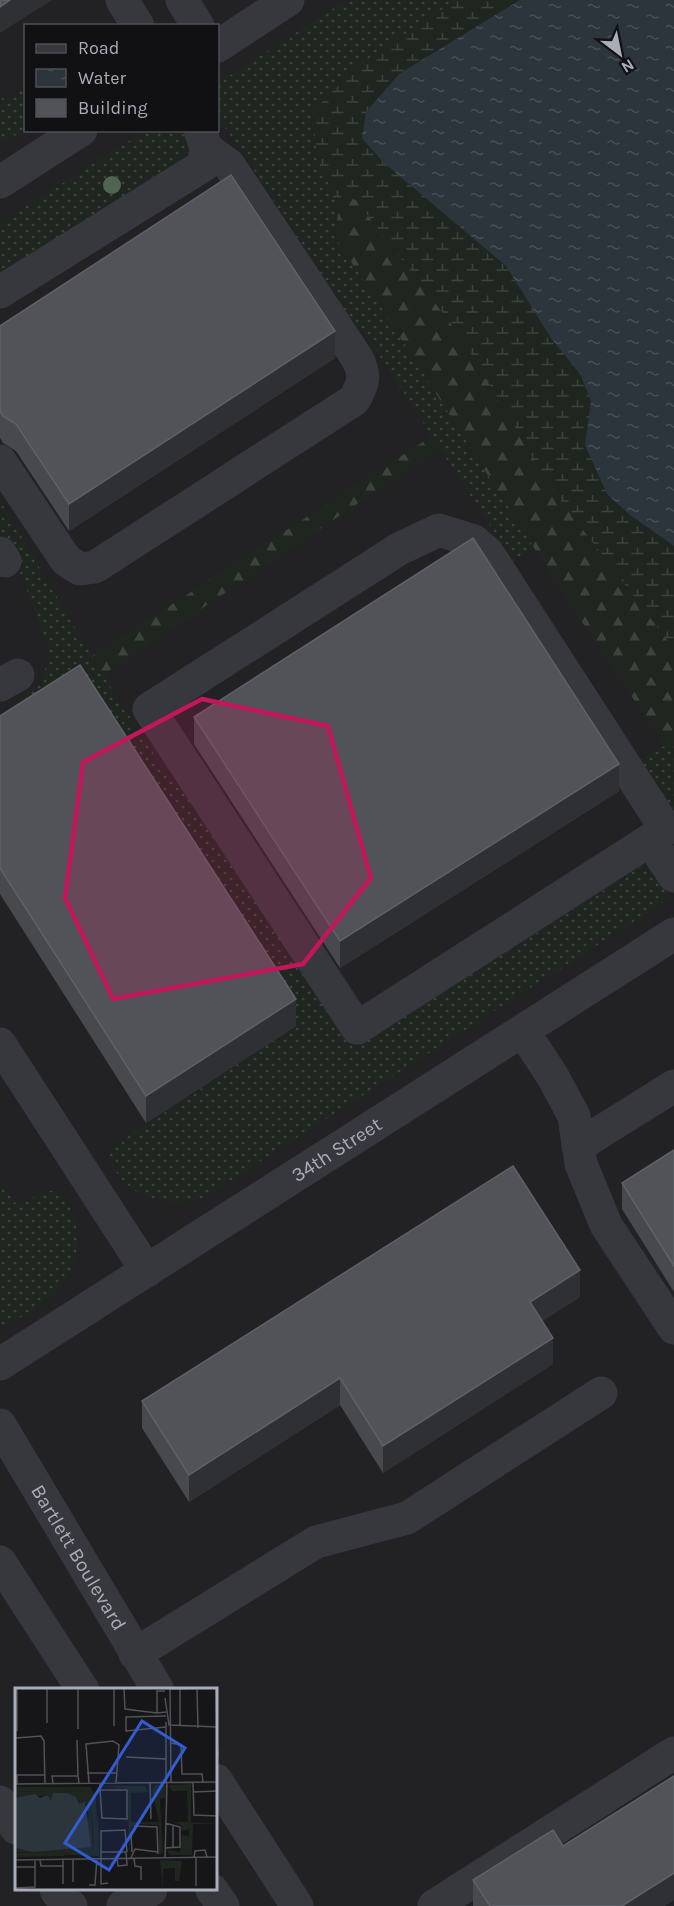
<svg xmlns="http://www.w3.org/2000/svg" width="674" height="1906" viewBox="0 0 674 1906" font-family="Karla,sans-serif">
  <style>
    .built { fill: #222225; fill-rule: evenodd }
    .grass { fill: url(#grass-dots) }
    .forest { fill: url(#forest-firs) }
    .wetland { fill: url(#wetland-marsh) }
    .water { fill: url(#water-ripples) }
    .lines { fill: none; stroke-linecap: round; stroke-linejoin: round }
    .minor { stroke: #37383d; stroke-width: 33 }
    .tree { fill: #506452 }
    .wall { fill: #47494d }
    .shaded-wall { fill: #2f3033 }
    .building { fill: #525359; stroke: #5f6168; stroke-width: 1.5 }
    .marked { fill: #c2185b; fill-opacity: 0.2; stroke: #c2185b; stroke-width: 4.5; stroke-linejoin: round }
    .labels { text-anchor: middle; stroke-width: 4.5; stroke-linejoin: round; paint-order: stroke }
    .street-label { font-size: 20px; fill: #a8adb8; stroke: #111113 }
    .inset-road { fill: none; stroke: #505258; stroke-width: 1.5 }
    .view { fill: #325cd3; fill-opacity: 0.15; stroke: #325cd3; stroke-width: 3 }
    .inset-edge { fill: none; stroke: #a8adb8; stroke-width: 3 }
  </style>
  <defs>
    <pattern id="grass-dots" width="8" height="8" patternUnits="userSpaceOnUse" patternTransform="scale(1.5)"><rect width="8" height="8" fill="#1e261f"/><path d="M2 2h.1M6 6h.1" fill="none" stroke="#3c433d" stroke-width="1.8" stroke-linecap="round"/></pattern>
    <pattern id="forest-firs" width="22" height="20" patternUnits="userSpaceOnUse" patternTransform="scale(1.5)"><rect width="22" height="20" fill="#1e261f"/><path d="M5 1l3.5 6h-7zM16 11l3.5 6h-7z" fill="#3c433d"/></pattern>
    <pattern id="wetland-marsh" width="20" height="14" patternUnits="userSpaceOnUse" patternTransform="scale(1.5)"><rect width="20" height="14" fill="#1e261f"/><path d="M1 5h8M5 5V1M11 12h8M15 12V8" fill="none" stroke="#3c433d"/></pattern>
    <pattern id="water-ripples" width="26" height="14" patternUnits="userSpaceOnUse" patternTransform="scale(1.5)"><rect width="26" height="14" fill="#2c353c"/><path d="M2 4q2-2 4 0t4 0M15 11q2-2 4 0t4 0" fill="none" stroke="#485056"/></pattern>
  </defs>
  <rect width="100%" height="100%" fill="#161618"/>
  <path class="built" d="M0 0H674V1906H0ZM26 26H218V130H26ZM16 1690H216V1890H16Z"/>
  <g class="grass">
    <polygon points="347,0 456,0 359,65 316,150 338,210 334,236 429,378 534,547 513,561 363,330 358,333 245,156 218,118 218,83"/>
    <polygon points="25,87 25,129 0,145 0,94 5,101"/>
    <polygon points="145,131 181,131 190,144 188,154 0,276 0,223"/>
    <path d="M0 501 103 675 172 782 177 780 354 1049 642 866 652 868 668 885V897L661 904 203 1198C164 1210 123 1196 109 1157L114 1146 296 1026 0 716 43 682 49 647 16 562 0 536Z"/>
    <polygon points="658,735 674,745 674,811 640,760 664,746"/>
    <path d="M0 1180 18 1207 44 1191H56C86 1214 83 1269 54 1294 38 1308 18 1318 0 1330Z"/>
  </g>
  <g class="forest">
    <path d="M342 194 356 200 459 334 552 489 674 649V745L658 735C545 572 444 401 334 236Z"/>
    <polygon points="432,436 440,448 103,675 92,656"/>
  </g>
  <polygon class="wetland" points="456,0 520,0 399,74 383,162 506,266 551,338 580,374 591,401 589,421 630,515 674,546 674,649 552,489 459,334 356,200 342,194 338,210 316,150 313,111 359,65"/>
  <polygon class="water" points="520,0 674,0 674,546 630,515 607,494 585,445 591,401 580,374 551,338 506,266 383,162 362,138 366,112 399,74"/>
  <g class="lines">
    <g class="minor">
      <polyline points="122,0 138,26"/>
      <polyline points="182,0 198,26"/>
      <polyline points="218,46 288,0"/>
      <polyline points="0,182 81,130"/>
      <polyline points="0,292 204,165 206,148 200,130"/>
      <path d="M0 461 66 560 80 569 95 567 354 400C364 383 366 375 357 358L229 165 206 148"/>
      <polyline points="0,553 5,561"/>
      <polyline points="0,685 18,675"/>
      <polyline points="650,840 666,829 487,552 474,541 439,530 399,549 149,709 357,1028 650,840 674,876"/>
      <polyline points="523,1031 553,1077 574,1116 581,1164 606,1225 674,1328"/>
      <polyline points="0,1044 147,1271"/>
      <polyline points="578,1146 674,1086"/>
      <path id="s1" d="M0 1364 674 934"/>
      <path id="s2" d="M0 1425 158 1690"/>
      <polyline points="0,1562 83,1690"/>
      <polyline points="135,1654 316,1542 407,1518 601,1393"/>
      <polyline points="216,1780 297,1906"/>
      <polyline points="0,1802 16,1828"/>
      <polyline points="56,1890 65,1903 71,1906"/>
      <polyline points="212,1890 223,1906"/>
      <polyline points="123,1906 151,1890"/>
      <polyline points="434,1906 674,1753"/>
    </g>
  </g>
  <circle class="tree" cx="112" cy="185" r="9"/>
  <g class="wall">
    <polygon points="0,326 335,358 69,531 16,451 3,443 0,438"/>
    <polygon points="0,716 296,1026 146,1123 0,894"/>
    <polygon points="194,717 619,791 340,968 194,744"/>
    <polygon points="674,1150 674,1292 622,1209 622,1183"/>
    <polygon points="580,1297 542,1321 553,1364 383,1473 340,1405 189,1502 142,1428 142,1401"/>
    <polygon points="563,1846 674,1900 664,1906 473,1906 473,1880"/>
  </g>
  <g class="shaded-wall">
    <polygon points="10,0 52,0 0,33 0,7"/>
    <polygon points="335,331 335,358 69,531 69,504"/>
    <polygon points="619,764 619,791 340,968 340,941"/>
    <polygon points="296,999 296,1026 146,1123 146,1096"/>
    <polygon points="580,1270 580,1297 530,1329 530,1302"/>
    <polygon points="553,1338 553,1364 383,1473 383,1446"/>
    <polygon points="340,1378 340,1405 189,1502 189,1475"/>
    <polygon points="674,1873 674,1900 664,1906 622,1906"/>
  </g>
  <g class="building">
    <polygon points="0,0 10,0 0,7"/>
    <polygon points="231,175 335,331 69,504 16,424 3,416 0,411 0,326"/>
    <polygon points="473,538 619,764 340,941 194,717"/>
    <polygon points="80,665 296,999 146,1096 0,868 0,716"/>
    <polygon points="674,1150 674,1266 622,1183"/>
    <polygon points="513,1166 580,1270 530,1302 553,1338 383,1446 340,1378 189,1475 142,1401"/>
    <polygon points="674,1776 674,1873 622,1906 490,1906 473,1880 553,1830 563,1846"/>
  </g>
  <path class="marked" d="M202 699 328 726 371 878 303 964 113 999 65 898 83 762Z"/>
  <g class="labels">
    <g class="street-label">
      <text dy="7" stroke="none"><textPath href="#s1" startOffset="399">34th Street</textPath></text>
      <text dy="7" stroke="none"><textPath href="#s2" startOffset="154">Bartlett Boulevard</textPath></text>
    </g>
  </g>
  <g transform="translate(15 1688)">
    <rect width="202" height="202" fill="#161618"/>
    <path d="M176 96V134L202 136H178L177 167H154L152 162 165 164 167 147 174 148V141L167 143 166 137 159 134H173L172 103H157L154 97ZM141 97H152L150 110 145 111 148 165 144 166V137L121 136 116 139 114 168 113 101 86 98H130L133 104 116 105V134H144L137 102ZM83 125 84 168 0 165 78 162ZM145 172 167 173 164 193H160V180L148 181V202Z" fill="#1e261f"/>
    <path d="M0 99H75L81 108 82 154 79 156 75 106 64 102 0 104ZM49 164V168L0 169V165Z" fill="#1e261f"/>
    <path d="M64 102 75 106 78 162 49 164H0V160L18 164 44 161 72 145 74 126 70 114 64 116 61 109 51 106 43 105 34 112 33 107 0 110V104Z" fill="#1e261f"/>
    <path d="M38 105H52L61 109 64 116 70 113 76 159 18 164 0 160V110L20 106 25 110 32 107 36 112Z" fill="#2c353c"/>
    <path class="inset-road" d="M2 0V43M32 0V35M63 0V41M109 0 110 21 142 25M155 0 156 94M155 1H165V37M165 1 193 0M182 1 183 40M150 3H142V25L151 24M150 10 154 37 202 39 201 0M151 28 111 29V43L151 39M99 38V0M1 50 26 48 29 53 30 96M202 51 203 69M62 52 63 88M156 55 166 57 167 86H187L188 94M111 69 151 71M72 85H102M178 94 179 127 203 128M74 95 71 56 98 53 104 57 101 95M85 95V102H112V131L87 130 85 102M135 95 136 131M151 95V34M0 96 203 94M2 96V87H29M38 96 37 88H63L64 95M178 104 203 103M150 135 165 139V159L150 160M119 138 142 139 143 166M158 138V160M116 146 117 164M86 164V143L110 142 112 164M179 169 180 163 190 162 192 169M181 169V198M116 170 120 161 143 164M119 170 120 178 126 179V192M150 170 152 95M48 171V196M58 171V194M0 172 203 169M25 172 26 178H49M0 179H20M93 195 86 196V164H111L112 177 103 178 102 170M74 197H80L82 170M0 200 20 199V171"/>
    <path class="view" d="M127 33 170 60 94 182 50 155Z"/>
    <rect width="202" height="202" class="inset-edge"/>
  </g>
  <rect x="24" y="24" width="195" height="108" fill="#111113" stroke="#4d4f55" stroke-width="1.5"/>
  <rect x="36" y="44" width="30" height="9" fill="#37383d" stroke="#4d4f55" stroke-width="1.5"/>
  <text x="78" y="54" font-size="18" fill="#a8adb8">Road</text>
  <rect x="36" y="69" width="30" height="18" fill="url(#water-ripples)" stroke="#4d4f55" stroke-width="1.5"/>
  <text x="78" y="84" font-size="18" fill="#a8adb8">Water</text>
  <rect x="36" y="99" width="30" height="18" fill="#525359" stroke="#4d4f55" stroke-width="1.5"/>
  <text x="78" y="114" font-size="18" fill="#a8adb8">Building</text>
  <g transform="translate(620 54) rotate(148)" stroke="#111113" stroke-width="4.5" paint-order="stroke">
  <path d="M0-4.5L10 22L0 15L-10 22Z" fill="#a8adb8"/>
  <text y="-9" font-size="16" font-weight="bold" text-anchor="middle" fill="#a8adb8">N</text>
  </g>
</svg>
